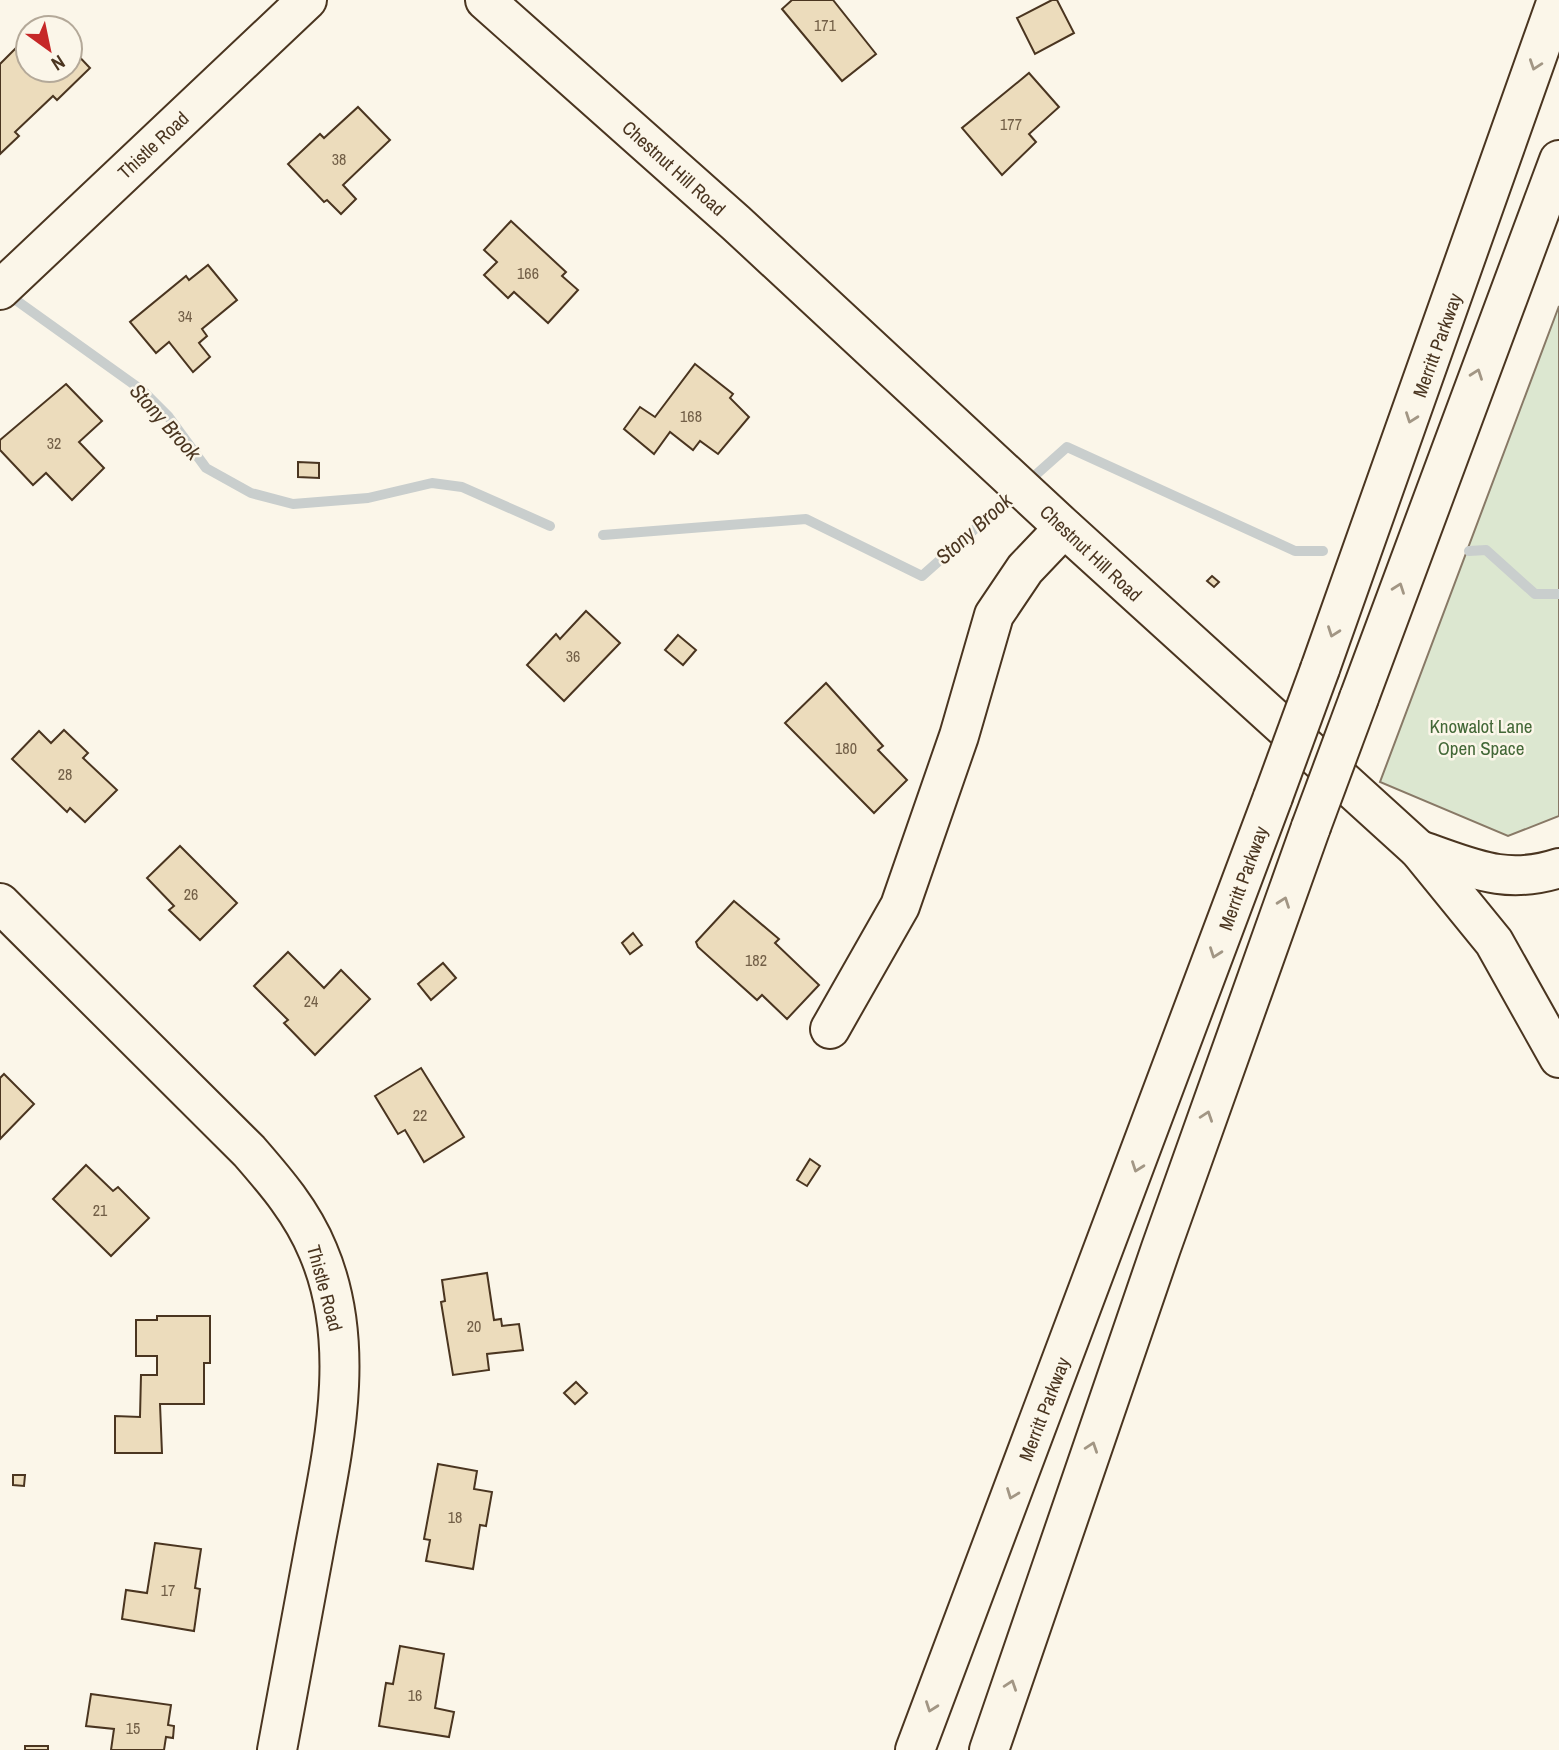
<svg xmlns="http://www.w3.org/2000/svg" width="1559" height="1750" viewBox="0 0 1559 1750" font-family="'Archivo Narrow',sans-serif">
  <style>
    .green { fill: #dce7d0; stroke: #887966; stroke-width: 2 }
    .lines { fill: none; stroke-linecap: round; stroke-linejoin: round }
    .stream { stroke: #c9cecd; stroke-width: 10 }
    .building { fill: #ecdcbc; stroke: #4a3520; stroke-width: 2 }
    .minor-casing { stroke: #4a3520; stroke-width: 42 }
    .major-casing { stroke: #4a3520; stroke-width: 42 }
    .highway-casing { stroke: #4a3520; stroke-width: 42 }
    .minor { stroke: #fbf6e9; stroke-width: 38 }
    .major { stroke: #fbf6e9; stroke-width: 38 }
    .highway { stroke: #fbf6e9; stroke-width: 38 }
    .highway-bridge-casing { stroke: #4a3520; stroke-width: 42; stroke-linecap: butt }
    .highway-bridge { stroke: #fbf6e9; stroke-width: 38 }
    .oneway { stroke: #a29684 }
    .labels { text-anchor: middle; stroke-width: 5; stroke-linejoin: round; paint-order: stroke }
    .number-label { font-size: 16px; fill: #725f47 }
    .street-label { font-size: 19px; fill: #4a3520; stroke: #fbf6e9 }
    .park-label { font-size: 19px; fill: #436837; stroke: #fbf6e9 }
    .water-label { font-size: 21px; font-style: italic; fill: #4a3520; stroke: #fbf6e9 }
  </style>
  <rect width="100%" height="100%" fill="#fbf6e9"/>
  <polygon class="green" points="1559,306 1559,816 1508,836 1380,782"/>
  <g class="lines">
    <g class="stream">
      <polyline points="6,293 143,391 168,416 206,468 251,493 293,504 368,498 432,483 462,487 550,526"/>
      <polyline points="603,535 806,519 922,576 1067,447 1295,551 1323,551"/>
      <polyline points="1469,551 1486,550 1535,594 1559,594"/>
    </g>
  </g>
  <g class="building">
    <polygon points="792,0 833,0 876,54 842,81 782,9"/>
    <polygon points="1052,0 1057,0 1074,33 1035,54 1017,18"/>
    <polygon points="70,47 90,68 57,100 53,96 15,132 19,136 0,154 0,64 16,48 28,61 28,70 70,70"/>
    <polygon points="1029,73 1059,107 1029,134 1036,142 1002,175 962,128"/>
    <polygon points="358,107 390,140 343,185 356,199 341,214 327,200 324,202 288,164 320,134 324,138"/>
    <polygon points="511,221 566,272 562,276 578,290 548,323 514,292 508,298 484,275 497,262 484,250"/>
    <polygon points="208,265 237,300 202,329 207,336 199,343 210,357 193,372 169,342 156,353 130,322 186,276 189,280"/>
    <polygon points="695,364 733,394 730,398 749,417 718,454 700,441 693,450 670,432 654,454 624,429 640,407 655,417"/>
    <polygon points="66,384 102,421 79,442 104,468 72,500 46,473 33,485 0,450 0,440"/>
    <polygon points="298,462 319,463 319,478 298,477"/>
    <polygon points="1212,576 1219,582 1214,587 1207,581"/>
    <polygon points="586,611 620,643 564,701 527,665 556,634 560,639"/>
    <polygon points="678,635 696,650 683,665 665,650"/>
    <polygon points="826,683 883,746 878,750 907,780 874,813 785,723"/>
    <polygon points="64,730 88,753 83,758 117,790 85,822 70,808 67,812 12,759 39,731 51,743"/>
    <polygon points="180,846 237,903 200,940 169,910 174,906 147,878"/>
    <polygon points="734,901 779,939 775,943 819,985 787,1019 762,995 757,1000 698,947 696,942"/>
    <polygon points="633,933 642,945 630,954 622,943"/>
    <polygon points="288,952 324,988 341,970 370,999 315,1055 284,1023 288,1020 254,986"/>
    <polygon points="443,963 456,978 431,1000 418,984"/>
    <polygon points="421,1068 464,1137 424,1162 405,1130 398,1134 375,1096"/>
    <polygon points="4,1074 34,1104 0,1139 0,1078"/>
    <polygon points="810,1159 820,1166 807,1186 797,1180"/>
    <polygon points="86,1165 113,1191 118,1187 149,1218 111,1256 53,1199"/>
    <polygon points="487,1273 494,1320 501,1319 502,1326 519,1324 523,1350 487,1354 489,1370 453,1375 441,1302 445,1301 442,1280"/>
    <polygon points="157,1316 210,1316 210,1363 204,1363 204,1404 160,1404 162,1453 115,1453 115,1416 140,1417 141,1375 157,1375 157,1356 136,1356 136,1320 157,1320"/>
    <polygon points="576,1382 587,1393 575,1404 564,1393"/>
    <polygon points="438,1464 477,1471 474,1489 492,1492 486,1526 480,1525 473,1569 426,1561 430,1540 424,1539"/>
    <polygon points="13,1475 25,1475 24,1486 13,1485"/>
    <polygon points="155,1543 201,1549 195,1588 200,1589 194,1631 122,1619 126,1590 147,1593"/>
    <polygon points="400,1646 444,1654 435,1708 454,1712 449,1737 379,1726 386,1683 393,1684"/>
    <polygon points="91,1694 171,1705 168,1725 174,1726 173,1738 166,1737 164,1750 111,1750 114,1729 86,1726"/>
    <rect x="25" y="1746" width="23" height="4"/>
  </g>
  <g class="lines">
    <defs>
      <g id="minor">
        <polyline points="0,290 307,0"/>
        <path d="M1419 850C1470 867 1504 886 1559 868"/>
        <path d="M0 903 249 1151C276 1182 302 1212 318 1251 359 1347 332 1453 314 1551 302 1617 289 1684 277 1750"/>
        <polyline points="830,1029 900,906 959,736 994,615 1025,569 1064,528"/>
      </g>
      <polyline id="major" points="485,0 736,223 1058,522 1419,850 1494,942 1559,1058"/>
      <g id="highway">
        <polyline points="1320,669 1557,0"/>
        <polyline points="1359,698 1559,160"/>
        <polyline points="915,1750 1273,797"/>
        <polyline points="989,1750 1161,1248 1311,827"/>
      </g>
    </defs>
    <use href="#minor" class="minor-casing"/>
    <use href="#major" class="major-casing"/>
    <use href="#highway" class="highway-casing"/>
    <use href="#minor" class="minor"/>
    <use href="#major" class="major"/>
    <use href="#highway" class="highway"/>
    <defs>
      <g id="highway-bridge">
        <polyline points="1273,797 1320,669"/>
        <polyline points="1311,827 1359,698"/>
      </g>
    </defs>
    <use href="#highway-bridge" class="highway-bridge-casing"/>
    <use href="#highway-bridge" class="highway-bridge"/>
  </g>
  <defs><path id="oneway-chevron" d="M-2-3.5L2.5 0L-2 3.5" fill="none" stroke-width="1.6" stroke-linecap="round" stroke-linejoin="round" transform="scale(1.75)"/></defs>
  <g class="oneway">
    <use href="#oneway-chevron" transform="translate(1535 65) rotate(109)"/>
    <use href="#oneway-chevron" transform="translate(1477 374) rotate(-70)"/>
    <use href="#oneway-chevron" transform="translate(1411 418) rotate(110)"/>
    <use href="#oneway-chevron" transform="translate(1399 588) rotate(-70)"/>
    <use href="#oneway-chevron" transform="translate(1333 632) rotate(110)"/>
    <use href="#oneway-chevron" transform="translate(1284 902) rotate(-70)"/>
    <use href="#oneway-chevron" transform="translate(1215 953) rotate(110)"/>
    <use href="#oneway-chevron" transform="translate(1207 1116) rotate(-71)"/>
    <use href="#oneway-chevron" transform="translate(1137 1167) rotate(110)"/>
    <use href="#oneway-chevron" transform="translate(1092 1447) rotate(-71)"/>
    <use href="#oneway-chevron" transform="translate(1012 1494) rotate(111)"/>
    <use href="#oneway-chevron" transform="translate(1011 1685) rotate(-71)"/>
    <use href="#oneway-chevron" transform="translate(931 1707) rotate(110)"/>
  </g>
  <g class="labels">
    <g class="number-label">
      <text x="825" y="31">171</text>
      <text x="1011" y="130">177</text>
      <text x="339" y="165">38</text>
      <text x="528" y="279">166</text>
      <text x="185" y="322">34</text>
      <text x="691" y="422">168</text>
      <text x="54" y="449">32</text>
      <text x="573" y="662">36</text>
      <text x="846" y="754">180</text>
      <text x="65" y="780">28</text>
      <text x="191" y="900">26</text>
      <text x="756" y="966">182</text>
      <text x="311" y="1007">24</text>
      <text x="420" y="1121">22</text>
      <text x="100" y="1216">21</text>
      <text x="474" y="1332">20</text>
      <text x="455" y="1523">18</text>
      <text x="168" y="1596">17</text>
      <text x="415" y="1701">16</text>
      <text x="133" y="1734">15</text>
    </g>
    <g class="street-label">
      <text transform="translate(153 145) rotate(-43)" y="7">Thistle Road</text>
      <text transform="translate(674 168) rotate(42)" y="7">Chestnut Hill Road</text>
      <text transform="translate(1437 345) rotate(-70)" y="7">Merritt Parkway</text>
      <text transform="translate(1091 553) rotate(43)" y="7">Chestnut Hill Road</text>
      <text transform="translate(1243 878) rotate(-70)" y="7">Merritt Parkway</text>
      <text transform="translate(325 1288) rotate(75)" y="7">Thistle Road</text>
      <text transform="translate(1044 1409) rotate(-69)" y="7">Merritt Parkway</text>
    </g>
    <g class="park-label">
      <text x="1481" y="733">Knowalot Lane<tspan x="1481" dy="22">Open Space</tspan></text>
    </g>
    <g class="water-label">
      <text transform="translate(165 422) rotate(48)" y="7">Stony Brook</text>
      <text transform="translate(974 529) rotate(-42)" y="7">Stony Brook</text>
    </g>
  </g>
  <g transform="translate(49 49) rotate(147)"><circle r="33" fill="#fbf6e9" stroke="#b4a999" stroke-width="2"/>
  <path d="M0-5L12 26L0 18L-12 26Z" fill="#c62828"/>
  <text y="-10" font-size="19" font-weight="bold" text-anchor="middle" fill="#4a3520">N</text>
  </g>
</svg>
